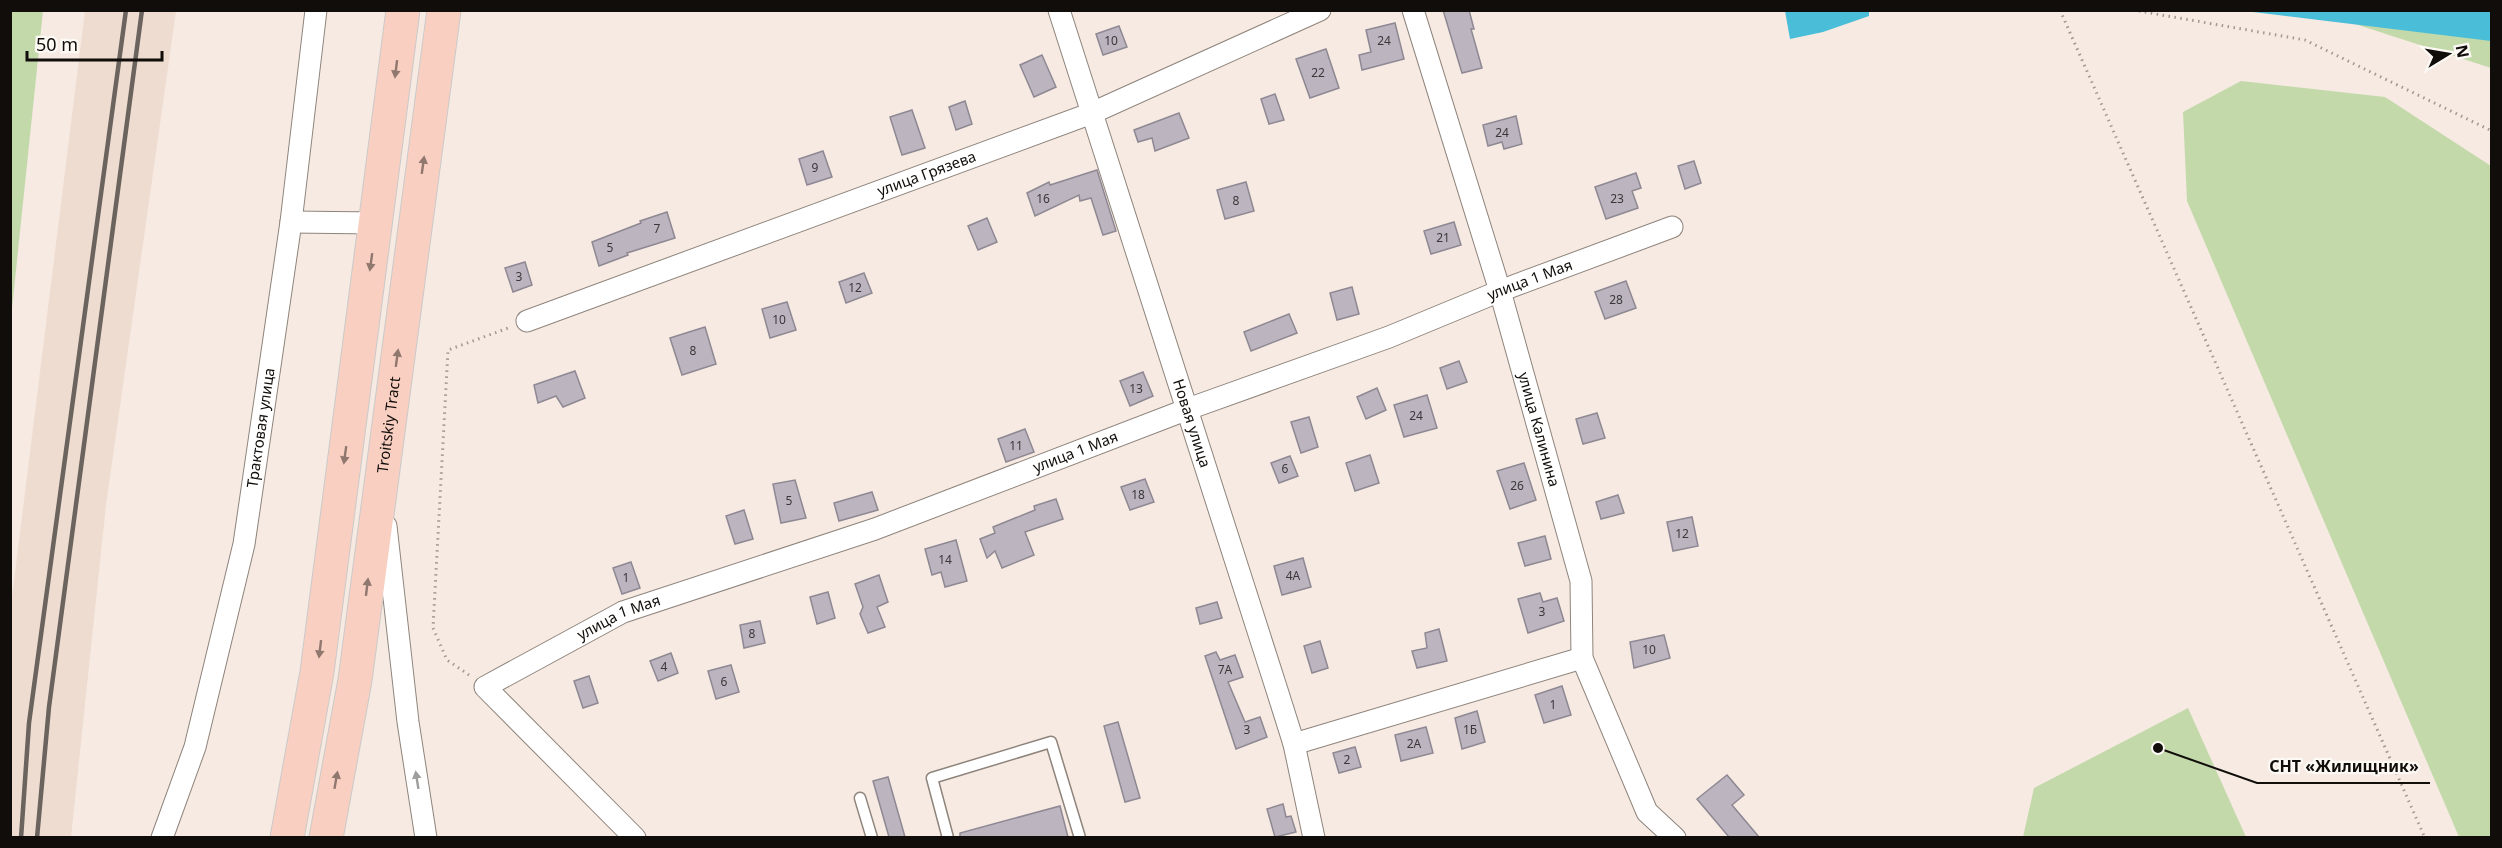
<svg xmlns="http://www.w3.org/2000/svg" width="2502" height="848" viewBox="0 0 2502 848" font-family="'Noto Sans',sans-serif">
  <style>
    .built { fill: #eddccf }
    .green { fill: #c3d9aa }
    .water { fill: #4abed8 }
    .building { fill: #bcb5c0; stroke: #8e8893; stroke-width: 1.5 }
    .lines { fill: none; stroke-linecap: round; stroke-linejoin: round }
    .lane-casing { stroke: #8e847c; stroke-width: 13 }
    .street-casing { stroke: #8e847c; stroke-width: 23 }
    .primary-casing { stroke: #cacac9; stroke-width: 35 }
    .path { stroke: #a29993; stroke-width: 3; stroke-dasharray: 1.5 4.5; stroke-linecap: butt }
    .lane { stroke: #fff; stroke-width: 10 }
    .street { stroke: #fff; stroke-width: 21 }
    .primary { stroke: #f9cfc2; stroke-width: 33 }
    .rail { stroke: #6a635e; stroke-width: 4.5 }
    .oneway { fill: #90786f }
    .oneway2 { fill: #9f9e9d }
    .labels { text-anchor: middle; stroke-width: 4.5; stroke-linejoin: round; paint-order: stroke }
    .number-label { font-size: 12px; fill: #3b3738 }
    .street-label { font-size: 15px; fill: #100d0a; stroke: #fdf9f5 }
    .leader { fill: none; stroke: #100d0a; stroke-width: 2 }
    .callout-dot { fill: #100d0a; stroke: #fdf9f5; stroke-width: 2 }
    .callout-label { font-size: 16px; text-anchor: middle; font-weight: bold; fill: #100d0a; stroke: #fdf9f5; stroke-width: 4.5; stroke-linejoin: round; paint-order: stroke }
  </style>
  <rect width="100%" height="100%" fill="#f6eae2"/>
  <polygon class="built" points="85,11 176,11 106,505 71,837 11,837 11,605"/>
  <g class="green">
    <polygon points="11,10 43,11 11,318 10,11"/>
    <polygon points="2315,11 2491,11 2491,68"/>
    <polygon points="2241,81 2385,97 2491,166 2491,837 2459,837 2187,201 2183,112"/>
    <polygon points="2188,708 2246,837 2023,837 2034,788"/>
  </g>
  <g class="water">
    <polygon points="1785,11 1869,10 1869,16 1823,32 1790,39"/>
    <polygon points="2245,11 2491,11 2491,41"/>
  </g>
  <g class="building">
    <polygon points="1443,10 1469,10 1474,29 1471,29 1482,68 1462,73"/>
    <polygon points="1395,23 1404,59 1362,70 1359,55 1371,52 1366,30"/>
    <polygon points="1119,26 1127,47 1103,55 1096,34"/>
    <polygon points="1326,49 1339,88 1310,98 1296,59"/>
    <polygon points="1042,55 1056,87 1034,97 1020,65"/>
    <polygon points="1275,94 1284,120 1269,124 1261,99"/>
    <polygon points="965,101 972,124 956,130 949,107"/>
    <polygon points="912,110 925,148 902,155 890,117"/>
    <polygon points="1179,113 1189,138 1155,151 1152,138 1138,142 1134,130"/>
    <polygon points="1516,116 1522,144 1504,149 1502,142 1488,146 1483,125"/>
    <polygon points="823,151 832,177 807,185 799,159"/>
    <polygon points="1694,161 1701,183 1685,189 1678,166"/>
    <polygon points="1097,170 1116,231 1103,235 1091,198 1080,201 1079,195 1035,216 1027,193 1049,182 1050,185"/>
    <polygon points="1636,173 1641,188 1632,191 1638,208 1606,219 1595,187"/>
    <polygon points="1246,182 1254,211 1225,219 1217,190"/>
    <polygon points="667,212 675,238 627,253 628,255 599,266 592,242 641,223 640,221"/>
    <polygon points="987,218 997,242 978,250 968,226"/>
    <polygon points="1454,222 1461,245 1431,254 1424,231"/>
    <polygon points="525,262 532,285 513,292 505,268"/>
    <polygon points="864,273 872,293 846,303 839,282"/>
    <polygon points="1626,281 1636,308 1605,319 1595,292"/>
    <polygon points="1352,287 1359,314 1337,320 1330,293"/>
    <polygon points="787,302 796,330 770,338 762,309"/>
    <polygon points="1289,314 1297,333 1251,351 1244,332"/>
    <polygon points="705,327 716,364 682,375 670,338"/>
    <polygon points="1459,361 1467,382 1447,389 1440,368"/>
    <polygon points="575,371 585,398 563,407 556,396 538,403 534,385"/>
    <polygon points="1143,372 1153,396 1130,406 1120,381"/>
    <polygon points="1377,388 1386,410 1366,419 1357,397"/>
    <polygon points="1427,395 1437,428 1404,437 1394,405"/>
    <polygon points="1597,413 1605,438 1583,444 1576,419"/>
    <polygon points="1309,417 1318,447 1301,453 1291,422"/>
    <polygon points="1025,429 1034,452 1006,462 998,439"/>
    <polygon points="1370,455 1379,483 1355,491 1346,463"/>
    <polygon points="1290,456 1298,476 1279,483 1271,463"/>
    <polygon points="1524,463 1536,500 1510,509 1497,471"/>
    <polygon points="1145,479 1154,502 1130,510 1121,487"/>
    <polygon points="795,480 806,518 781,523 773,484"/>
    <polygon points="872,492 878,510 839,521 834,503"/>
    <polygon points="1618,495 1624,513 1601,519 1596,502"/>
    <polygon points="1056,499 1063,519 1025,532 1034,555 1002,568 995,551 987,558 980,539 995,533 993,527 1035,510 1034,506"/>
    <polygon points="744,510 753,539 735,544 726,516"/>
    <polygon points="1692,517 1698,546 1673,551 1667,522"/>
    <polygon points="1545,536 1551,559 1525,566 1518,543"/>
    <polygon points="956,540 967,581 945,587 941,572 932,575 925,549"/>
    <polygon points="1303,558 1311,587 1282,595 1274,566"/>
    <polygon points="631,562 640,588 622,594 613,568"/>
    <polygon points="879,575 888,602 877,607 885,627 868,633 860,614 863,607 855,584"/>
    <polygon points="828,592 835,618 817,624 810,597"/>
    <polygon points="1540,593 1543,602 1557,598 1564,621 1528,633 1518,599"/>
    <polygon points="1217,602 1222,618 1200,624 1196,608"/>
    <polygon points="760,621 765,643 744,648 740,625"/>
    <polygon points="1439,629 1447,661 1417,668 1412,651 1427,648 1425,633"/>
    <polygon points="1664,635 1670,658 1634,668 1630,642"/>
    <polygon points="1320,641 1328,668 1312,673 1304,646"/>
    <polygon points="1216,652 1220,660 1235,655 1243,677 1228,682 1245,722 1260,717 1267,737 1236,749 1205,656"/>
    <polygon points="671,653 678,673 658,681 650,661"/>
    <polygon points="731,665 739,692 716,699 708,671"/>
    <polygon points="589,676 598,703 583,708 574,681"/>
    <polygon points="1562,686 1571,715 1544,723 1535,695"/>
    <polygon points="1477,711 1485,742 1462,749 1455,718"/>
    <polygon points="1118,722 1140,798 1125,802 1104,726"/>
    <polygon points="1426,727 1433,753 1401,761 1395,735"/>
    <polygon points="1355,747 1361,767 1339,773 1333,753"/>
    <polygon points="1727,775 1744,795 1732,805 1759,837 1729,837 1697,799"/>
    <polygon points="888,777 905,837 889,837 873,781"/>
    <polygon points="1283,804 1286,817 1291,816 1296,832 1275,837 1267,809"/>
    <polygon points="1060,806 1068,837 960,837 960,833"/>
  </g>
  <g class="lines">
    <defs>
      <g id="lane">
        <polyline points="860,798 872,838"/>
        <polyline points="948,838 932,778 1051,742 1080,838"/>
      </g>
      <g id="street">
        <path id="s1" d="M1059 10 1276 687 1294 744 1314 838"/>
        <path id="s2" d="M1413 10 1500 291 1581 581 1582 658 1647 812 1675 838"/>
        <polyline points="291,222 377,223"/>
        <path id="s3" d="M527 321 1092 113 1320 10"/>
        <polyline points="386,526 408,722 426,838"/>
        <polyline points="1294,744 1582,658"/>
        <path id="s4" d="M162 838 195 747 244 544 291 222 316 10"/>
        <path id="s5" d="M635 838 485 687 623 612 875 529 1188 409 1389 337 1500 291 1672 227"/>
      </g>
      <g id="primary">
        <polyline points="287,838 317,672 403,10"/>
        <path id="s6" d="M326 838 355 680 444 10"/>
      </g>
    </defs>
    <use href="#lane" class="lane-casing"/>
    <use href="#street" class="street-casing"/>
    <use href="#primary" class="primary-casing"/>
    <g class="path">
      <polyline points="2060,10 2425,838"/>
      <polyline points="2133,10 2305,40 2492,131"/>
      <polyline points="469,675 447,660 433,628 448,350 511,327"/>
    </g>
    <use href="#lane" class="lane"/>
    <use href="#street" class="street"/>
    <use href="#primary" class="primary"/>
    <g class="rail">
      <polyline points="21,838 29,723 126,10"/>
      <polyline points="37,838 49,707 142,10"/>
    </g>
  </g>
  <defs><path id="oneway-solid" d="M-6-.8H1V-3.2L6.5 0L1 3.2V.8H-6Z" transform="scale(1.5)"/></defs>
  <g class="oneway">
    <use href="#oneway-solid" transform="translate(396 69) rotate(97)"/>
    <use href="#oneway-solid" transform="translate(423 165) rotate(-82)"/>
    <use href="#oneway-solid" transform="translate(371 262) rotate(98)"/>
    <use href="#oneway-solid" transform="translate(397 358) rotate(-82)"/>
    <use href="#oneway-solid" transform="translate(345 455) rotate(98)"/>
    <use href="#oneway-solid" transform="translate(367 587) rotate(-83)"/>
    <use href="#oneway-solid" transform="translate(320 649) rotate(97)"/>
    <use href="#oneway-solid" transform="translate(336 780) rotate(-80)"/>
  </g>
  <use class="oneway2" href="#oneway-solid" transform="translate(417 780) rotate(-99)"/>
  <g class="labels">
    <g class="number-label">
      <text x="1111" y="45">10</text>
      <text x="1384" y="45">24</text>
      <text x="1318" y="77">22</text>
      <text x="1502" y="137">24</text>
      <text x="815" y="172">9</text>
      <text x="1043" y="203">16</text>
      <text x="1617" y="203">23</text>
      <text x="1236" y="205">8</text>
      <text x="657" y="233">7</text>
      <text x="1443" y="242">21</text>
      <text x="610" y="252">5</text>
      <text x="519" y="281">3</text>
      <text x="855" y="292">12</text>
      <text x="1616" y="304">28</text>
      <text x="779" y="324">10</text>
      <text x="693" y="355">8</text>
      <text x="1136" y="393">13</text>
      <text x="1416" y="420">24</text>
      <text x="1016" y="450">11</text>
      <text x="1285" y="473">6</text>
      <text x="1517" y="490">26</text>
      <text x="1138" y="499">18</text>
      <text x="789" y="505">5</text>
      <text x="1682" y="538">12</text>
      <text x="945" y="564">14</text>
      <text x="1293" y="580">4А</text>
      <text x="626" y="582">1</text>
      <text x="1542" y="616">3</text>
      <text x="752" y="638">8</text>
      <text x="1649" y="654">10</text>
      <text x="664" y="671">4</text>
      <text x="1225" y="674">7А</text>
      <text x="724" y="686">6</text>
      <text x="1553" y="709">1</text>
      <text x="1247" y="734">3</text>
      <text x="1470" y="734">1Б</text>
      <text x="1414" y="748">2А</text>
      <text x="1347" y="764">2</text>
    </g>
    <g class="street-label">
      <text dy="5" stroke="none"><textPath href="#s3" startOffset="426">улица Грязева</textPath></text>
      <text dy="5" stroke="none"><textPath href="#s5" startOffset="1336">улица 1 Мая</textPath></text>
      <text dy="5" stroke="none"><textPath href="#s1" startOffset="434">Новая улица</textPath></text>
      <text dy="5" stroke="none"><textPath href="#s6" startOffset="418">Troitskiy Tract</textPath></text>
      <text dy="5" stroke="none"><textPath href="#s4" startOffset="423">Трактовая улица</textPath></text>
      <text dy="5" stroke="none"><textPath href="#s2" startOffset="438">улица Калинина</textPath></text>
      <text dy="5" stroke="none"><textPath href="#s5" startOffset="850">улица 1 Мая</textPath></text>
      <text dy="5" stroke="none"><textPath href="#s5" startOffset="364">улица 1 Мая</textPath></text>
    </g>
  </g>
  <path class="leader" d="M2158 748L2257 783H2430"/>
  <circle class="callout-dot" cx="2158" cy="748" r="6"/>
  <g class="callout-label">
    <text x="2344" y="772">СНТ «Жилищник»</text>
  </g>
  <rect width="2502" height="848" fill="none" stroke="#100d0a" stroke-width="24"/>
  <g transform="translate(2448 54) rotate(79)" stroke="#fdf9f5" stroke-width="4.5" paint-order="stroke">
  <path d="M0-4.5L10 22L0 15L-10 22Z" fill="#100d0a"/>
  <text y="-9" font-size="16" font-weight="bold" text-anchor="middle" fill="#100d0a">N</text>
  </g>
  <path d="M27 51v9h135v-9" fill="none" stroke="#100d0a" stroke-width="3"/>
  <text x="36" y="51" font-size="18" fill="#100d0a" stroke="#fdf9f5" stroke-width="4.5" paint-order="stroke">50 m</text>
</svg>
